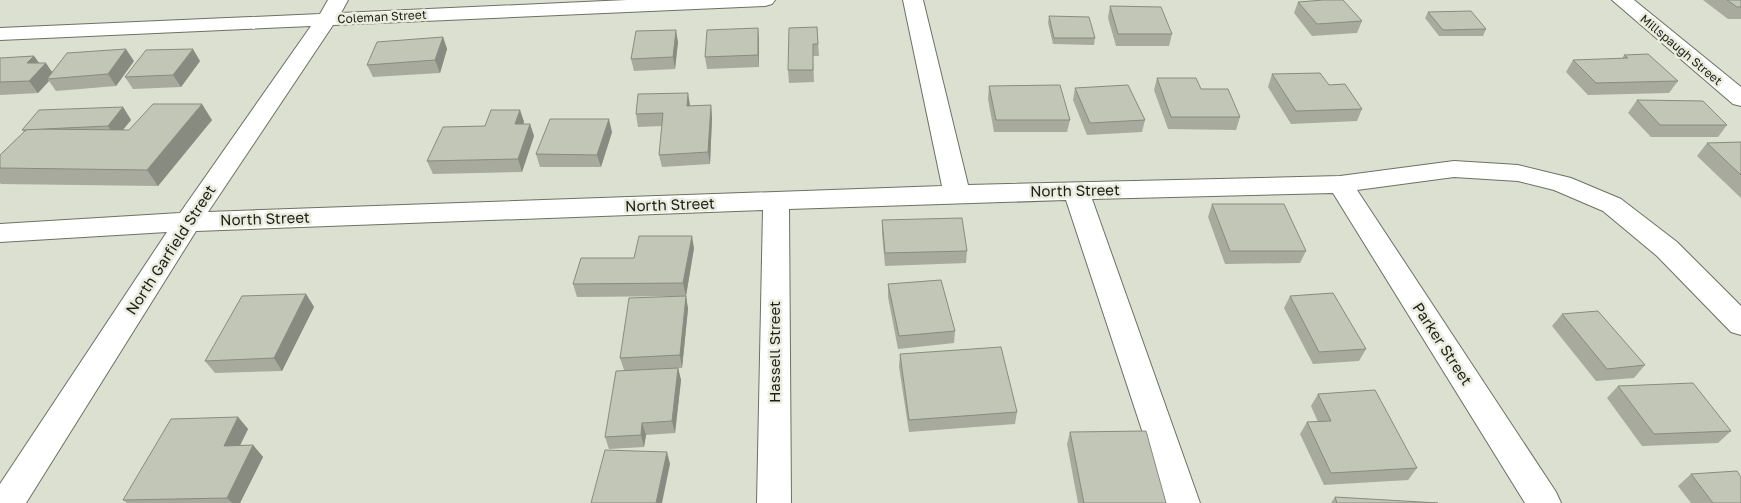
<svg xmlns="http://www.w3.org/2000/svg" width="1741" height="503" viewBox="0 0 1741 503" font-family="'Golos Text',sans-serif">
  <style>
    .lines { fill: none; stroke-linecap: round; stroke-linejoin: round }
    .minor-casing { stroke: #6d7162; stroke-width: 2 }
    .minor { fill: #fff; fill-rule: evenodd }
    .wall { fill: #a7aa9d }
    .shaded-wall { fill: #888b7f }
    .building { fill: #c2c6b6; stroke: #888b7f }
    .labels { text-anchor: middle; stroke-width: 5; stroke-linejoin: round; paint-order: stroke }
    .far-street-label { font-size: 12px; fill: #1d1e18; stroke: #eaeddd }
    .street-label { font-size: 15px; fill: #1d1e18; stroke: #eaeddd }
  </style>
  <rect width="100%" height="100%" fill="#dce0d0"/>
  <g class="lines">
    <defs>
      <g id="minor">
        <polygon points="328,0 348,0 341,13 627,0 775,0 772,4 765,6 333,25 208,212 942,186 903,0 923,0 968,185 1340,176 1454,161 1518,165 1571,178 1621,199 1677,242 1741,306 1741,335 1731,332 1657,256 1603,211 1554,190 1518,181 1454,177 1357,190 1556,492 1561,503 1525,503 1333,193 1092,199 1200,503 1166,503 1066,200 789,209 791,503 757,503 763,210 196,231 26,503 0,503 0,484 167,232 0,242 0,224 180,213 311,26 0,40 0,28 320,14"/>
        <polygon points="1612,0 1634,0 1741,87 1741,106 1733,104"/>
      </g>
    </defs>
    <use href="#minor" class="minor-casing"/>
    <use href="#minor" class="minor"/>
  </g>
  <g class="wall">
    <polygon points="1703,0 1741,0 1741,19 1728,19"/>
    <polygon points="1298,2 1362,21 1357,33 1312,36 1294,13"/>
    <polygon points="1110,6 1172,34 1169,46 1116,46 1108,18"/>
    <polygon points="1428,12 1486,29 1483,36 1439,36 1425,18"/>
    <polygon points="1049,16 1095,38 1094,45 1053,44 1048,23"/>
    <polygon points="817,27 819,56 813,56 814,82 789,83 788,70"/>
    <polygon points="758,28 759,40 759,67 707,69 705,57"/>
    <polygon points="443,37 447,49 440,73 373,77 367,65"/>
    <polygon points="678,42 675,69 634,71 631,59"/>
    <polygon points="1624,55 1678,81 1669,93 1588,95 1566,72 1573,60 1622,59"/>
    <polygon points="34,56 39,63 53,72 134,61 116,86 56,91 49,81 38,93 0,95 0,58"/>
    <polygon points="200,61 181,87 133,89 125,77"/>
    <polygon points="1272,74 1329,85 1362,109 1357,121 1291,124 1268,87"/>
    <polygon points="1157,78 1201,89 1240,117 1236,130 1168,129 1154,90"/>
    <polygon points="989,86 1070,120 1067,132 994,132 988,99"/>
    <polygon points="1075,88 1145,120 1142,132 1087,135 1073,100"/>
    <polygon points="1637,100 1727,125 1718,137 1651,137 1628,113"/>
    <polygon points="711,105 712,118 710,164 662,167 659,155 662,126 638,127 636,114 690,106"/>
    <polygon points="123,107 131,120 123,130 129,130 212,120 158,186 1,184 0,183 0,155 24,132 22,130"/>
    <polygon points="520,110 524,122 523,124 530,124 534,136 522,172 433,174 427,161 485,126"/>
    <polygon points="612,132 601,167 540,167 536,154"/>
    <polygon points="1741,142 1741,198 1697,156 1707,143"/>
    <polygon points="1212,204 1306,251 1300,263 1225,264 1208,217"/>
    <polygon points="882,220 967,251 966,263 885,266 882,233"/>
    <polygon points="694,248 686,296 577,297 573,284 634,258"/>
    <polygon points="888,284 955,331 954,343 898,349 888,297"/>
    <polygon points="306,294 314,307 282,371 215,373 205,361"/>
    <polygon points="686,296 688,309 682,368 678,368 681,380 675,433 646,435 644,447 609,449 605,437 624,370 620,358"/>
    <polygon points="1290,296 1366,349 1359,361 1313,364 1284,308"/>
    <polygon points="1562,314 1645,365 1634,378 1596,381 1552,326"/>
    <polygon points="900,354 1017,412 1015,424 909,432 899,367"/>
    <polygon points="1618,386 1731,431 1718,443 1642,446 1607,398"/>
    <polygon points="1318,394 1417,468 1408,480 1324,485 1300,434 1307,422 1318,422 1311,406"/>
    <polygon points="238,417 248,429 240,445 253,445 263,457 240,503 127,503 123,500"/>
    <polygon points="1070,432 1166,503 1078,503 1067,444"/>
    <polygon points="1691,474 1741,503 1691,503 1678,486"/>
    <polygon points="1335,497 1438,503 1331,503"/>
  </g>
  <g class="shaded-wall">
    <polygon points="758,28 759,40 759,67 758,55"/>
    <polygon points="676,30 678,42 675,69 673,57"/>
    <polygon points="443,37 447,49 440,73 435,60"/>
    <polygon points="126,49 134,61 116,86 108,74"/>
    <polygon points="193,49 200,61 181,87 173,75"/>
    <polygon points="34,56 42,67 46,63 54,75 47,79 49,81 38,93 29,81 27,63"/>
    <polygon points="688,93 690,105 689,119 687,106"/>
    <polygon points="202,104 212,120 158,186 147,170"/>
    <polygon points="711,105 712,118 710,164 708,152"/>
    <polygon points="123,107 131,120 116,138 108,126"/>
    <polygon points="520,110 524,122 519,136 515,124"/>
    <polygon points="609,119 612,132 601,167 597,155"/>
    <polygon points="530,124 534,136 522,172 518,159"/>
    <polygon points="692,236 694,248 686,296 683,283"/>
    <polygon points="306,294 314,307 282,371 274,358"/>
    <polygon points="686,296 688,309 682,368 680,355"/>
    <polygon points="678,368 681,380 675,433 672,421"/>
    <polygon points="238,417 248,429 234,458 224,446"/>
    <polygon points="642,423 646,435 644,447 641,435"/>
    <polygon points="253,445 263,457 240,503 232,503 227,498"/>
    <polygon points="667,452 670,464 662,503 656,503"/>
  </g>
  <g class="building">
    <polygon points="1324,0 1343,0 1362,21 1317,24 1298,2"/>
    <polygon points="1727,0 1741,0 1741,7 1737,7"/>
    <polygon points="1110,6 1161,7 1172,34 1118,34"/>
    <polygon points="1471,11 1486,29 1443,30 1428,12"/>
    <polygon points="1049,16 1089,17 1095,38 1054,38"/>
    <polygon points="817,27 818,44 813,44 813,70 788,70 789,28"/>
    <polygon points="758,28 758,55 705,57 707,30"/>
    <polygon points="676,30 673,57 631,59 636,31"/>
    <polygon points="443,37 435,60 367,65 377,42"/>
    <polygon points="126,49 108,74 47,79 67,53"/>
    <polygon points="193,49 173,75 125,77 146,50"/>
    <polygon points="1648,54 1678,81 1596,83 1573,60 1628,58 1624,55"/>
    <polygon points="34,56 27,63 46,63 29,81 0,82 0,58"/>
    <polygon points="1320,73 1329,85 1345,84 1362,109 1296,111 1272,74"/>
    <polygon points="1157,78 1196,78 1201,89 1228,89 1240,117 1171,117"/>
    <polygon points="1060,85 1070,120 996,120 989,86"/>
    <polygon points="1128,85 1145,120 1090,123 1075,88"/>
    <polygon points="688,93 687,106 711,105 708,152 659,155 663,113 636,114 638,94"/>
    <polygon points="1637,100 1703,101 1727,125 1660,125"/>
    <polygon points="153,104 202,104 147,170 0,168 0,155 27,129 129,130"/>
    <polygon points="123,107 108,126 22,130 39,110"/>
    <polygon points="491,110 520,110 515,124 530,124 518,159 427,161 443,127 485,126"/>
    <polygon points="550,119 609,119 597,155 536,154"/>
    <polygon points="1741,142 1741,175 1707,143"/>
    <polygon points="1212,204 1284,204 1306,251 1230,251"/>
    <polygon points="962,218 967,251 885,253 882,220"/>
    <polygon points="639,236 692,236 683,283 573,284 581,258 634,258"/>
    <polygon points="941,280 955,331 899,336 888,284"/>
    <polygon points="1333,293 1366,349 1319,352 1290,296"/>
    <polygon points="306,294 274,358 205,361 242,296"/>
    <polygon points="686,296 680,355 620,358 629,298"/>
    <polygon points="1598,311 1645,365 1607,369 1562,314"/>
    <polygon points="1001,347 1017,412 909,420 900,354"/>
    <polygon points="678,368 672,421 642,423 641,435 605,437 616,371"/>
    <polygon points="1693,383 1731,431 1654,434 1618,386"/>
    <polygon points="1375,390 1417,468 1331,473 1307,422 1331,421 1318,394"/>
    <polygon points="238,417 224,446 253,445 227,498 123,500 171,419"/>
    <polygon points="1146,431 1166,503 1084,503 1070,432"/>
    <polygon points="605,450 667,452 656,503 591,503"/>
    <polygon points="1737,471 1741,477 1741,503 1713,503 1691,474"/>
    <polygon points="1335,497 1438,503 1337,503"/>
  </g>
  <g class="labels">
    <g class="far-street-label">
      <text transform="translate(382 17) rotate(-3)" y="4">Coleman Street</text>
      <text transform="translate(1681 50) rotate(40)" y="4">Millspaugh Street</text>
    </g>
    <g class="street-label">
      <text transform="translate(1075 191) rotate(-1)" y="5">North Street</text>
      <text transform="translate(670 205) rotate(-2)" y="5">North Street</text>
      <text transform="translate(265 219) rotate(-2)" y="5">North Street</text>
      <text transform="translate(171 250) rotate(-57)" y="5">North Garfield Street</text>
      <text transform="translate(1442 344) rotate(57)" y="5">Parker Street</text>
      <text transform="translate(775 352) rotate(-90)" y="5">Hassell Street</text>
    </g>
  </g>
</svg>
